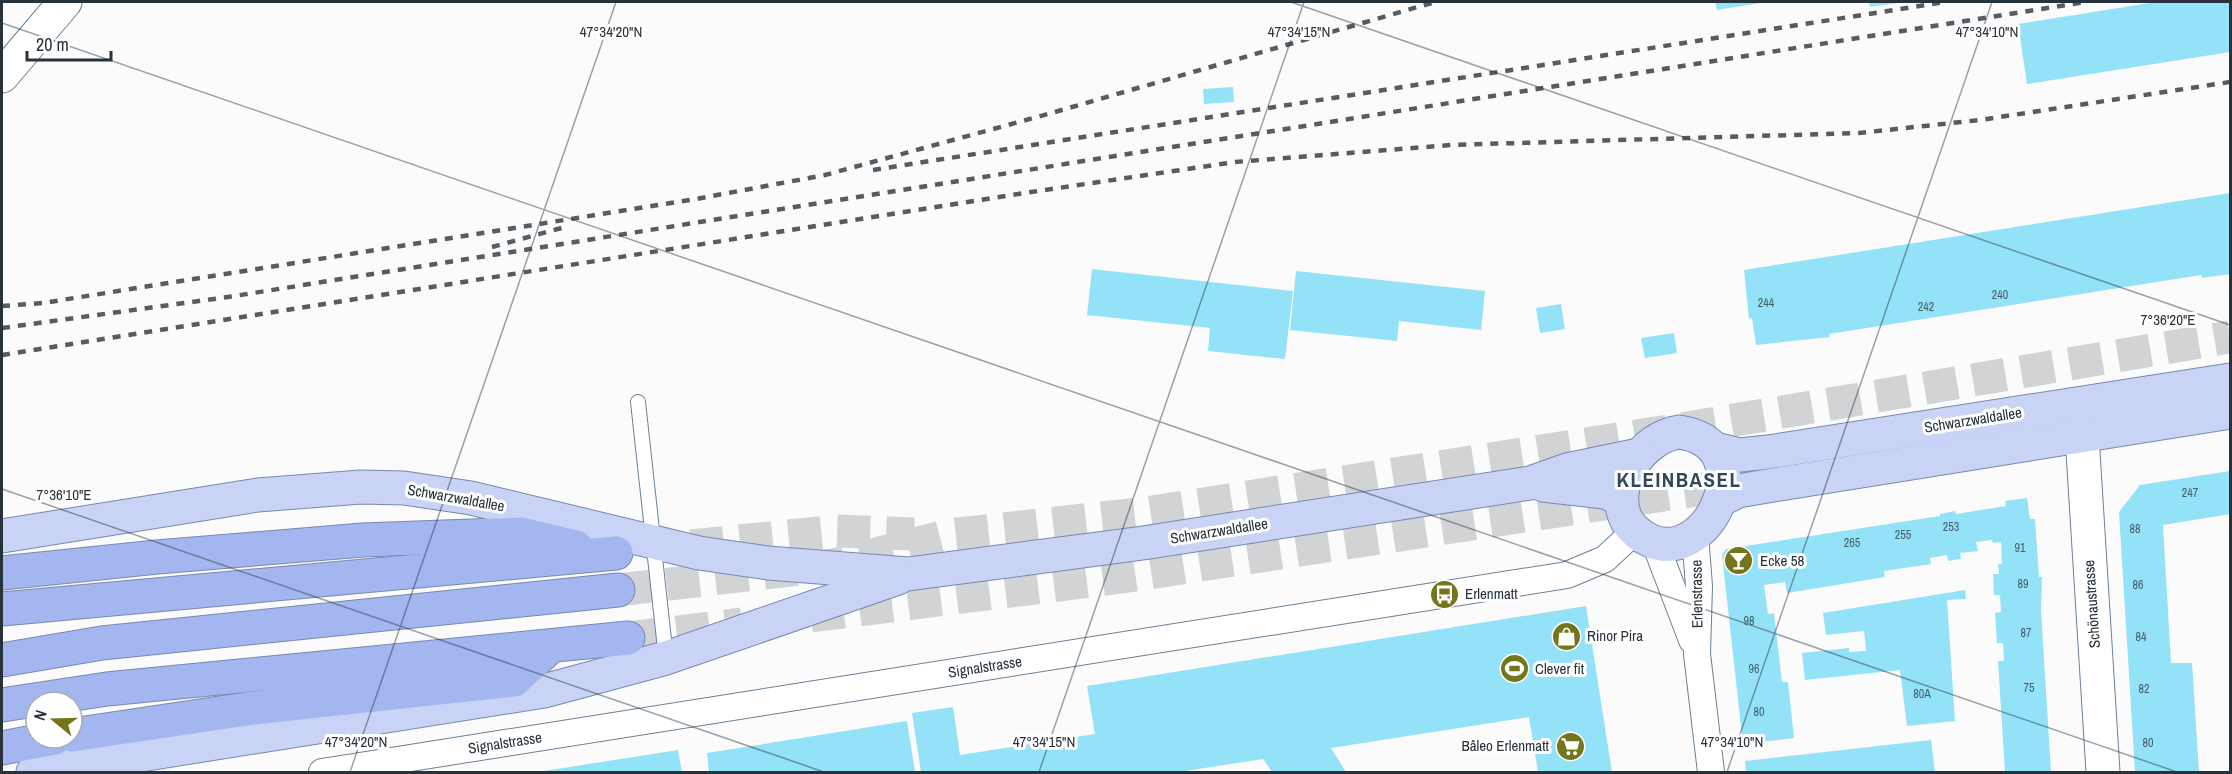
<svg xmlns="http://www.w3.org/2000/svg" width="2232" height="774" viewBox="0 0 2232 774" font-family="'Archivo Narrow',sans-serif">
  <style>
    .building { fill: #94e2f8 }
    .lines { fill: none; stroke-linecap: round; stroke-linejoin: round }
    .highway-tunnel { stroke: #d1d3d5; stroke-width: 33; stroke-dasharray: 33 16; stroke-linecap: butt }
    .lane-casing { stroke: #698197; stroke-width: 16 }
    .street-casing { stroke: #698197; stroke-width: 28 }
    .secondary-casing { stroke: #698197; stroke-width: 35 }
    .primary-casing { stroke: #7988b1; stroke-width: 35 }
    .highway-casing { stroke: #7988b1; stroke-width: 35 }
    .lane { stroke: #fff; stroke-width: 14 }
    .street { stroke: #fff; stroke-width: 26 }
    .secondary { stroke: #fff; stroke-width: 33 }
    .primary { stroke: #c8d3f6; stroke-width: 33 }
    .highway { stroke: #a4b6f0; stroke-width: 33 }
    .rail { stroke: #555d64; stroke-width: 4.5; stroke-dasharray: 8 8; stroke-linecap: butt }
    .ticks { fill: none; stroke: #28323b; stroke-width: 1.5; stroke-opacity: 0.45 }
    .labels { text-anchor: middle; stroke-width: 6; stroke-linejoin: round; paint-order: stroke }
    .number-label { font-size: 12px; fill: #435e6a }
    .street-label { font-size: 15px; fill: #28323b; stroke: #fff }
    .poi-label { font-size: 15px; fill: #28323b; stroke: #fff; text-anchor: start }
    .district-label { font-size: 21px; font-weight: bold; letter-spacing: 1.5px; fill: #31485b; stroke: #fff }
    .ticks-label { font-size: 15px; text-anchor: middle; fill: #28323b; stroke: #fff; stroke-width: 6; stroke-linejoin: round; paint-order: stroke }
  </style>
  <rect width="100%" height="100%" fill="#fbfbfb"/>
  <g class="building">
    <polygon points="1715,2 1760,2 1760,3 1717,10"/>
    <polygon points="1869,2 1897,2 1897,3 1870,7"/>
    <polygon points="2156,2 2230,2 2230,52 2027,84 2018,24"/>
    <polygon points="1233,87 1234,102 1204,104 1203,89"/>
    <polygon points="2230,193 2230,274 2202,278 2201,275 1829,334 1830,337 1756,345 1752,318 1749,319 1744,270"/>
    <polygon points="1092,269 1293,291 1285,359 1208,351 1210,328 1087,315"/>
    <polygon points="1296,271 1485,291 1481,330 1399,321 1397,341 1290,330"/>
    <polygon points="1561,304 1565,329 1540,333 1536,308"/>
    <polygon points="1674,333 1677,353 1645,358 1641,338"/>
    <polygon points="2230,471 2230,514 2163,525 2171,663 2192,663 2199,772 2135,772 2119,512 2140,485"/>
    <polygon points="2027,498 2030,519 2035,519 2039,577 2042,577 2041,610 2051,772 2005,772 1998,661 2004,661 2003,643 1997,643 1995,613 2001,612 2000,595 1994,595 1993,574 1999,574 1998,564 2002,564 2001,542 1993,543 1992,540 1976,542 1978,551 1960,553 1961,559 1948,561 1947,555 1930,558 1931,564 1884,571 1885,577 1787,593 1785,582 1764,585 1768,614 1774,613 1782,682 1788,682 1794,738 1743,744 1722,555 1726,549 1940,516 1940,514 1955,511 1956,514 2006,506 2005,501"/>
    <polygon points="1965,590 1966,599 1947,600 1955,721 1907,726 1900,670 1805,680 1802,653 1849,648 1849,652 1866,651 1864,631 1826,635 1823,613"/>
    <polygon points="1586,606 1612,772 1538,772 1529,717 1331,748 1346,772 1272,772 1263,759 1179,772 921,772 912,713 953,707 960,755 1095,734 1087,686"/>
    <polygon points="907,721 915,772 709,772 707,753"/>
    <polygon points="1931,740 1935,772 1746,772 1745,761"/>
    <polygon points="678,750 682,772 544,772 544,771"/>
  </g>
  <g class="lines">
    <g class="highway-tunnel">
      <polyline points="691,546 837,531 914,534"/>
      <polyline points="618,590 834,565 949,535 1146,513 1669,431 2230,337"/>
      <polyline points="811,616 1122,577 1749,482"/>
      <polyline points="628,638 742,624"/>
    </g>
    <defs>
      <polyline id="lane" points="638,402 666,658"/>
      <g id="street">
        <polyline points="1695,535 1699,586 1697,654 1711,772"/>
        <polyline points="1655,543 1692,640"/>
        <polyline points="322,772 1567,575 1605,559 1635,531"/>
      </g>
      <g id="secondary">
        <polyline points="2,76 65,2"/>
        <polyline points="2082,436 2103,772"/>
      </g>
      <g id="primary">
        <path d="M1679 432C1765 444 1710 566 1651 541 1642 537 1633 530 1627 521 1608 485 1643 437 1679 432Z"/>
        <polyline points="1715,449 1740,455 1768,452 2230,380"/>
        <polyline points="1543,485 1605,492 1621,499"/>
        <polyline points="1720,500 1738,491 1773,485 2230,412"/>
        <polyline points="2,536 258,495 361,487 404,488 471,498 699,553 768,563 908,574 1143,543 1530,483 1567,470 1639,455"/>
        <polyline points="33,772 544,691 666,658 898,578"/>
      </g>
      <g id="highway">
        <polyline points="2,573 157,557 363,540 521,534 576,547"/>
        <polyline points="2,609 616,553"/>
        <polyline points="2,660 102,643 618,590"/>
        <polyline points="2,705 107,689 628,638"/>
        <polyline points="72,735 253,708 514,680 551,646"/>
        <polyline points="2,748 55,738"/>
      </g>
    </defs>
    <use href="#lane" class="lane-casing"/>
    <use href="#street" class="street-casing"/>
    <use href="#secondary" class="secondary-casing"/>
    <use href="#primary" class="primary-casing"/>
    <use href="#highway" class="highway-casing"/>
    <use href="#lane" class="lane"/>
    <use href="#street" class="street"/>
    <use href="#secondary" class="secondary"/>
    <use href="#primary" class="primary"/>
    <use href="#highway" class="highway"/>
    <g class="rail">
      <polyline points="873,170 1945,2"/>
      <polyline points="492,247 565,227"/>
      <polyline points="2,306 43,303 696,199 825,175 1048,114 1435,2"/>
      <polyline points="2,328 228,297 2085,2"/>
      <polyline points="2,355 1031,192 1235,162 1451,145 1859,133 1980,120 2230,82"/>
    </g>
  </g>
  <path class="ticks" d="M1291 2 2230 325M2 23 2177 772M2 489 824 772M350 772 616 2M1039 772 1304 2M1727 772 1992 2"/>
  <defs>
    <symbol id="bar-disc" viewBox="-11 -11 22 22"><circle r="9.5" fill="#74761d" stroke="#fff"/><path d="M-6-5H6L.8 .8V4.5H3.5V6h-7V4.5H-.8V.8Z" fill="#fff"/></symbol>
    <symbol id="bus-disc" viewBox="-11 -11 22 22"><circle r="9.5" fill="#74761d" stroke="#fff"/><path d="M-5-6H5V4H4V6H2V4H-2V6H-4V4H-5ZM-3.5-4V0h7V-4ZM-3.5 1.2v1.5H-2V1.2ZM2 1.2v1.5H3.5V1.2Z" fill="#fff"/></symbol>
    <symbol id="shop-disc" viewBox="-11 -11 22 22"><circle r="9.5" fill="#74761d" stroke="#fff"/><path d="M-5-2.5h2.3a2.7 3.5 0 0 1 5.4 0H5L5.5 6h-11ZM-1.5-2.5h3a1.5 2.3 0 0 0-3 0Z" fill="#fff"/></symbol>
    <symbol id="stadium-disc" viewBox="-11 -11 22 22"><circle r="9.5" fill="#74761d" stroke="#fff"/><path d="M0-5a6.5 5 0 1 0 0 10a6.5 5 0 1 0 0-10ZM-3.5-1.8h7v3.6h-7Z" fill="#fff"/></symbol>
    <symbol id="supermarket-disc" viewBox="-11 -11 22 22"><circle r="9.5" fill="#74761d" stroke="#fff"/><path d="M-6-5.5h2.5l.6 2H6L4.5 2H-2.5L-4.4-4H-6ZM-1.5 3.2a1.3 1.3 0 1 0 .1 0ZM3 3.2a1.3 1.3 0 1 0 .1 0Z" fill="#fff"/></symbol>
  </defs>
  <g fill-rule="evenodd">
    <use href="#bar-disc" x="1722" y="544" width="33" height="33"/>
    <use href="#bus-disc" x="1428" y="578" width="33" height="33"/>
    <use href="#shop-disc" x="1550" y="620" width="33" height="33"/>
    <use href="#stadium-disc" x="1498" y="652" width="33" height="33"/>
    <use href="#supermarket-disc" x="1554" y="730" width="33" height="33"/>
  </g>
  <g class="labels">
    <g class="number-label">
      <text x="2000" y="299">240</text>
      <text x="1766" y="307">244</text>
      <text x="1926" y="311">242</text>
      <text x="2190" y="497">247</text>
      <text x="1951" y="531">253</text>
      <text x="2135" y="533">88</text>
      <text x="1903" y="539">255</text>
      <text x="1852" y="547">265</text>
      <text x="2020" y="552">91</text>
      <text x="2023" y="588">89</text>
      <text x="2138" y="589">86</text>
      <text x="1749" y="625">98</text>
      <text x="2026" y="637">87</text>
      <text x="2141" y="641">84</text>
      <text x="1754" y="673">96</text>
      <text x="2029" y="692">75</text>
      <text x="2144" y="693">82</text>
      <text x="1922" y="698">80A</text>
      <text x="1759" y="716">80</text>
      <text x="2148" y="747">80</text>
    </g>
    <g class="street-label">
      <text transform="translate(1973 420) rotate(-9)" y="5">Schwarzwaldallee</text>
      <text transform="translate(456 498) rotate(10)" y="5">Schwarzwaldallee</text>
      <text transform="translate(1219 531) rotate(-9)" y="5">Schwarzwaldallee</text>
      <text transform="translate(1697 594) rotate(-91)" y="5">Erlenstrasse</text>
      <text transform="translate(2092 604) rotate(-94)" y="5">Schönaustrasse</text>
      <text transform="translate(985 667) rotate(-9)" y="5">Signalstrasse</text>
      <text transform="translate(505 743) rotate(-9)" y="5">Signalstrasse</text>
    </g>
    <g class="poi-label">
      <text x="1760" y="566">Ecke 58</text>
      <text x="1465" y="599">Erlenmatt</text>
      <text x="1587" y="641">Rinor Pira</text>
      <text x="1535" y="674">Clever fit</text>
      <text x="1549" y="751" text-anchor="end">Bâleo Erlenmatt</text>
    </g>
    <g class="district-label">
      <text x="1679" y="487">KLEINBASEL</text>
    </g>
  </g>
  <g class="ticks-label">
    <text x="611" y="37">47°34'20"N</text>
    <text x="1299" y="37">47°34'15"N</text>
    <text x="1987" y="37">47°34'10"N</text>
    <text x="2168" y="325">7°36'20"E</text>
    <text x="64" y="500">7°36'10"E</text>
    <text x="356" y="747">47°34'20"N</text>
    <text x="1044" y="747">47°34'15"N</text>
    <text x="1732" y="747">47°34'10"N</text>
  </g>
  <rect width="2232" height="774" fill="none" stroke="#28323b" stroke-width="6"/>
  <g transform="translate(54 720) rotate(289)"><circle r="28" fill="#ffffff" stroke="#a9adb1" stroke-width="1.5"/>
  <path d="M0-4.5L10 22L0 15L-10 22Z" fill="#74761d"/>
  <text y="-9" font-size="16" font-weight="bold" text-anchor="middle" fill="#28323b">N</text>
  </g>
  <path d="M27 51v9h84v-9" fill="none" stroke="#28323b" stroke-width="3"/>
  <text x="36" y="51" font-size="18" fill="#28323b" stroke="#ffffff" stroke-width="4.5" paint-order="stroke">20 m</text>
</svg>
